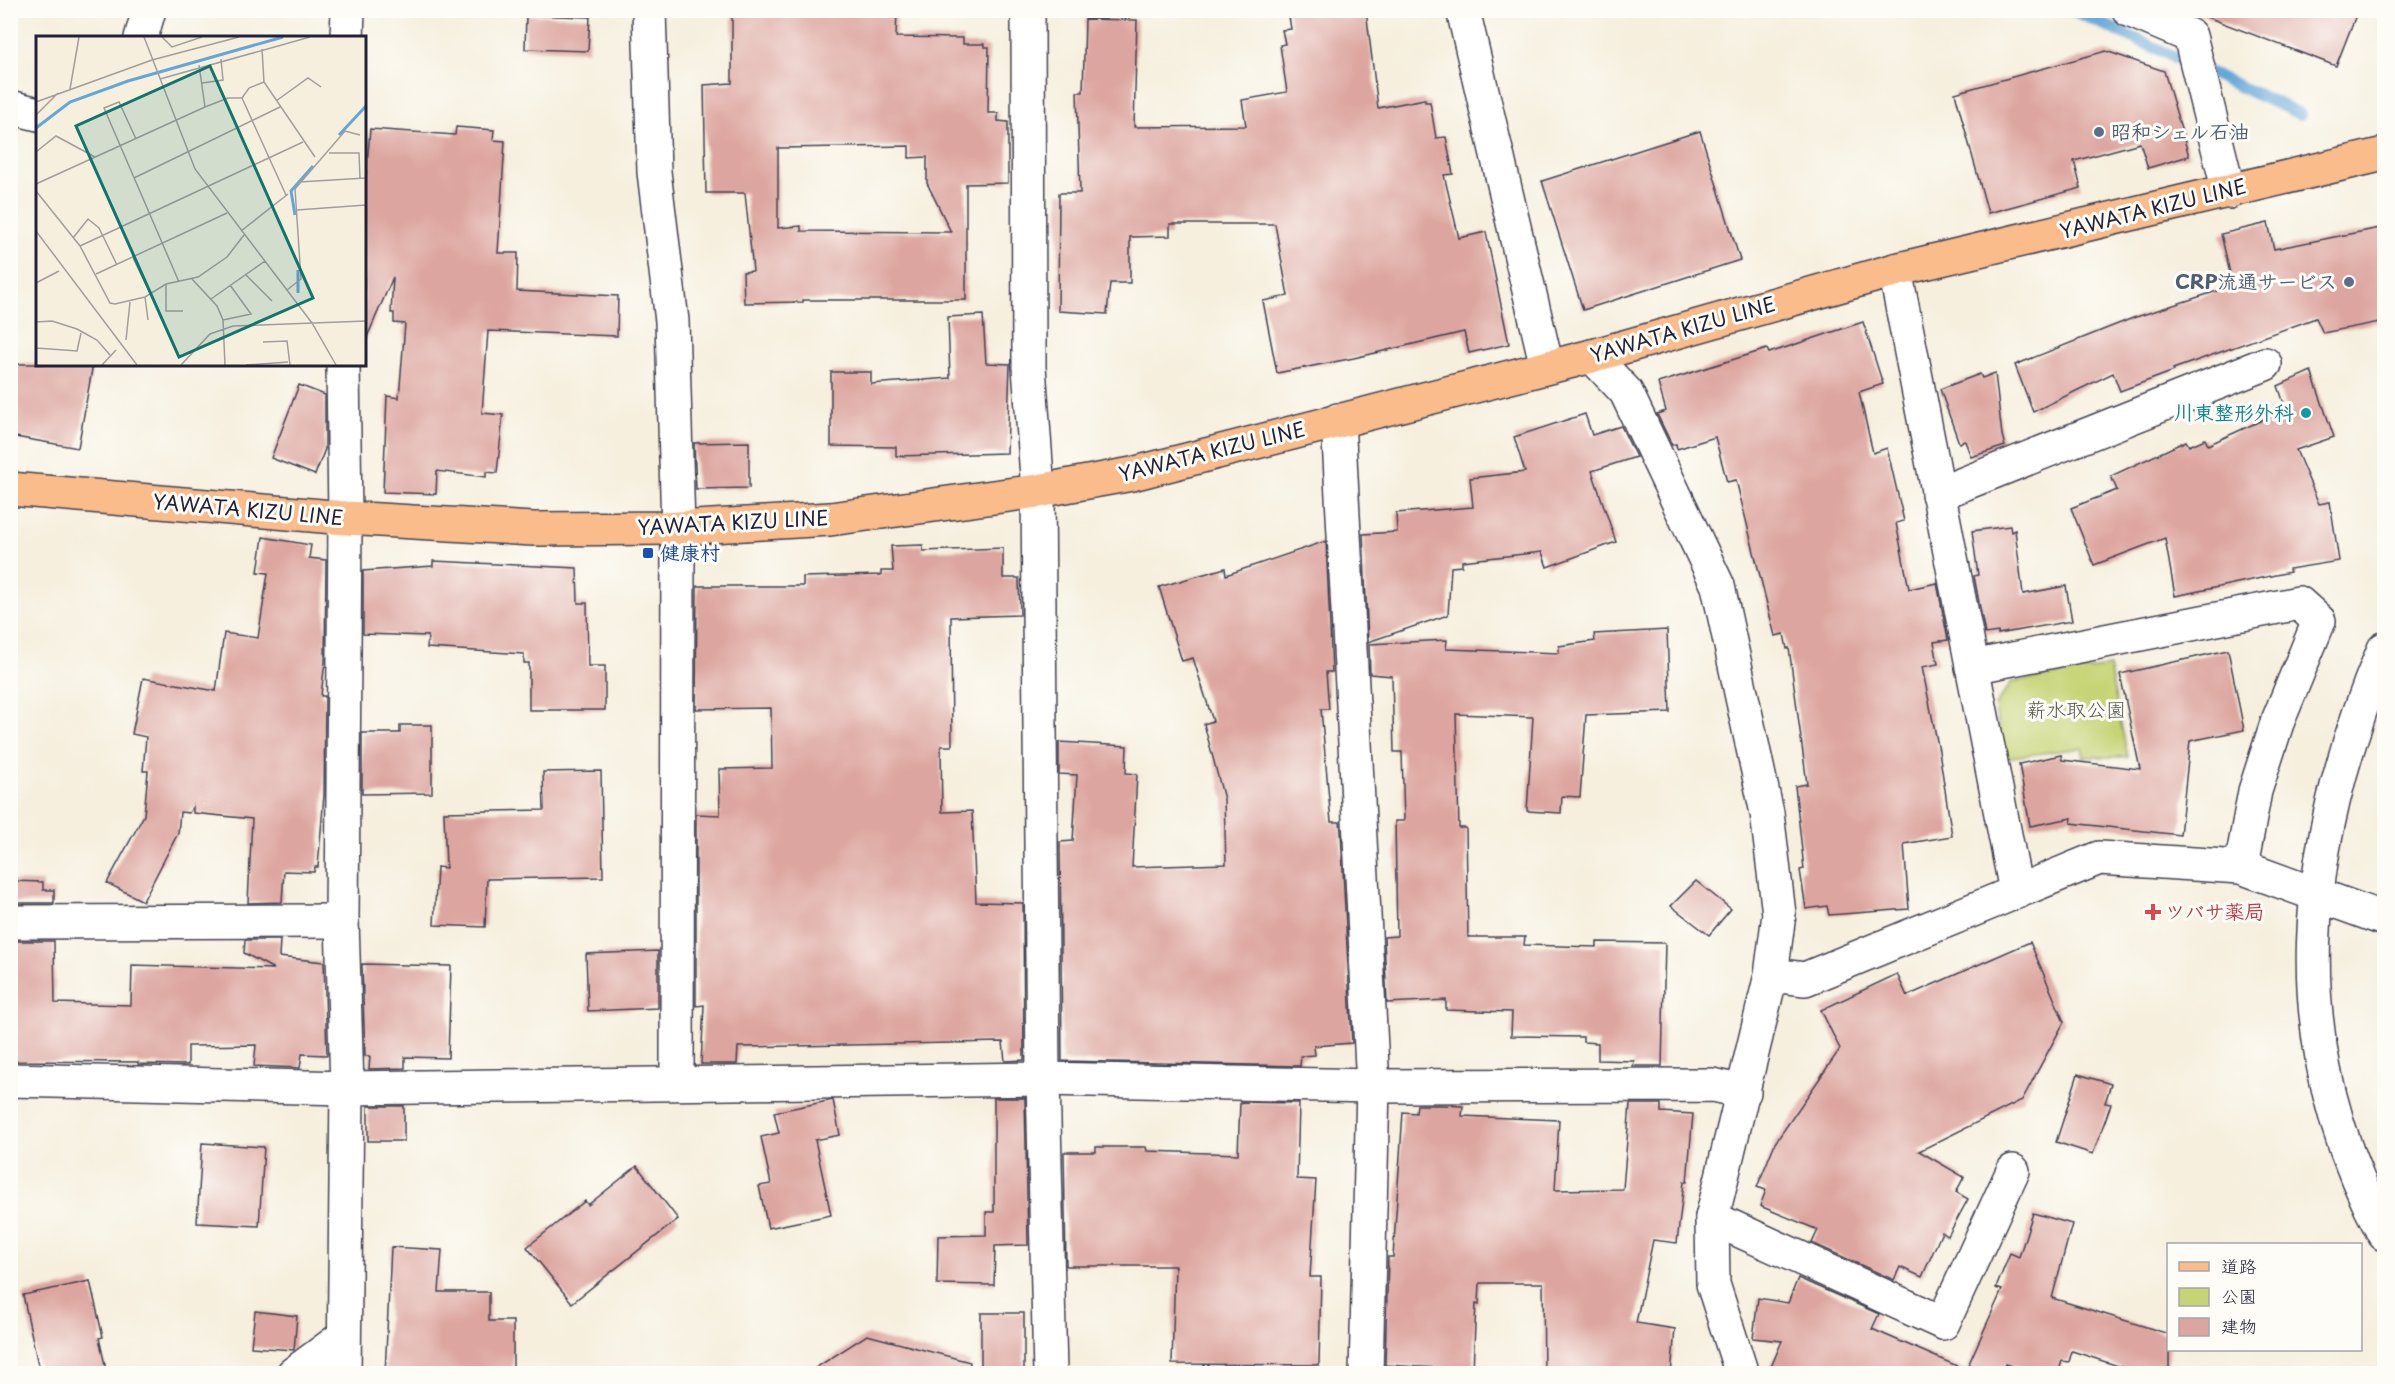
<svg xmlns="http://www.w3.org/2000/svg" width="2395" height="1384" viewBox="0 0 2395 1384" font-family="'Playpen Sans','Klee One',sans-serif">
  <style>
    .green { fill: #c6d475; stroke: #747b58; stroke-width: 1.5 }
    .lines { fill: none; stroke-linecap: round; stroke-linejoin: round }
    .stream { stroke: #64a6d8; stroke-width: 12 }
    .building { fill: #dda59f; fill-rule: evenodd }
    .minor-casing { stroke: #424153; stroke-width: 36 }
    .major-casing { stroke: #424153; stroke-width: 36 }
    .minor { stroke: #fff; stroke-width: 33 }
    .major { stroke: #f9bc8a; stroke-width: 33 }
    .service-dot { fill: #5c6f8a; stroke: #fdfcf7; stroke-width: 2 }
    .culture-dot { fill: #0f9aa8; stroke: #fdfcf7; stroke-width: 2 }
    .transit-dot { fill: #1a4fb4; stroke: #fdfcf7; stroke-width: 2 }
    .health-dot { fill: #e0444e; stroke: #fdfcf7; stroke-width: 2 }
    .labels { text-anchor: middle; stroke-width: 6; stroke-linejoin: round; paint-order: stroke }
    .service-label { font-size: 20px; font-weight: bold; fill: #4e5e75; stroke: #fdfcf7; text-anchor: start }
    .street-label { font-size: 20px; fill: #22223b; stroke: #fdfcf7 }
    .culture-label { font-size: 20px; font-weight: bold; fill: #0d838f; stroke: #fdfcf7; text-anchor: end }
    .transit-label { font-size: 20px; font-weight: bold; fill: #164399; stroke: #fdfcf7; text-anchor: start }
    .park-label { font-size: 20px; fill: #53574c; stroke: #fdfcf7 }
    .health-label { font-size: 20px; font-weight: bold; fill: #be3a42; stroke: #fdfcf7; text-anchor: start }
    .inset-river { fill: none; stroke: #64a6d8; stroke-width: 3 }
    .inset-road { fill: none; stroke: #a19d9d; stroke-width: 1.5 }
    .view { fill: #0f766e; fill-opacity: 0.15; stroke: #0f766e; stroke-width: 3 }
    .inset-edge { fill: none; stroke: #22223b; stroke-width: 3 }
  </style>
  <rect width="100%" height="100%" fill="#fdfcf7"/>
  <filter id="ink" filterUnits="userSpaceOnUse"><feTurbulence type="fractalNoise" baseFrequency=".0167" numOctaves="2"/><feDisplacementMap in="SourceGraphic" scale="12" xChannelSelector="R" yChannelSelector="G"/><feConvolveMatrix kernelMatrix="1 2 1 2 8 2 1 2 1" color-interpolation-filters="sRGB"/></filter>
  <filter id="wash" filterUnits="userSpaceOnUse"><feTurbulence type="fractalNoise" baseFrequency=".008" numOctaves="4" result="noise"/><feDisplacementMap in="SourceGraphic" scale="24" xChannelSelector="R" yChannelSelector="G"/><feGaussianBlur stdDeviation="1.35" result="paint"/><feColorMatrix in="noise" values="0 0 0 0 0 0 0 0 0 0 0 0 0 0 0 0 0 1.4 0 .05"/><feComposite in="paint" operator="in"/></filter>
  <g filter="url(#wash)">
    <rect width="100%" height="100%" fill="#f6efde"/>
    <polygon class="green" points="2109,667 2128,757 2084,757 2082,748 2003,758 1995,706 2012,682"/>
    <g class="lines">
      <polyline class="stream" points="2072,10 2300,114"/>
    </g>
    <g id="blocks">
      <g class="building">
        <path d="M732 10H897L896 37 963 38V44H984V47H989L988 113H998V121L1008 122V183L966 184V300H803V302L744 303 743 272 753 271 745 193H706L704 85 732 83ZM909 146V158L927 157V183L951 232 801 231V226L778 228V148Z"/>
        <polygon points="1288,10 1366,10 1378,108 1425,99 1425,102 1430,102 1436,138 1446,137 1453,174 1444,175 1459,238 1486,232 1509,344 1469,353 1464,332 1354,358 1277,373 1263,301 1288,296 1275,224 1170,224 1170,236 1130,237 1130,283 1110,283 1107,314 1058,311 1059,193 1080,193 1077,92 1083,92 1085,19 1137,20 1134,127 1246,126 1242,100 1287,92 1280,45 1285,44 1282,30 1291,29"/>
        <polygon points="2200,10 2358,10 2336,66 2199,14"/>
        <polygon points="526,15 590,17 588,51 525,49"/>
        <polygon points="2106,51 2164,71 2189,156 2148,168 2140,143 2074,161 2081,188 1988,213 1955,93"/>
        <polygon points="456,127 494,130 493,140 505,141 498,253 518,253 517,291 618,296 617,336 488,331 482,413 503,415 497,473 486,472 486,477 437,471 436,494 383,492 387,396 399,398 405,324 394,323 394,313 391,313 393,277 364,344 364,202 370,129 455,135"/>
        <polygon points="1700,131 1740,260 1583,310 1542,181"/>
        <polygon points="2268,223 2274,249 2385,227 2385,321 2323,333 2316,318 2173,369 2174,371 2120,391 2113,373 2033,412 2015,365 2133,318 2233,286 2221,234"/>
        <polygon points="983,315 986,363 1010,364 1007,453 896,456 896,447 831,446 831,372 871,372 871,384 950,378 948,317"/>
        <polygon points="1863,322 1883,384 1859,392 1873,453 1887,448 1904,521 1896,523 1909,589 1937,583 1948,640 1934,642 1938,664 1922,667 1939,751 1952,836 1904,844 1909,909 1829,915 1827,906 1806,909 1800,870 1804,869 1795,786 1807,784 1789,648 1787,649 1784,634 1775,636 1736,480 1727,482 1715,437 1677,449 1676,444 1672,445 1657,414 1666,411 1658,383 1767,349 1769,353"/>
        <polygon points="10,364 93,364 78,448 10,436"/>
        <polygon points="2311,371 2334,437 2296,450 2319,504 2330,502 2339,561 2289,569 2290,572 2175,596 2165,538 2094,565 2071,508 2117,490 2111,476 2186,441 2189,446 2205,439 2208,445 2286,409 2278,386"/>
        <polygon points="1995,373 2002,435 2005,446 1971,457 1965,441 1959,443 1940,389 1980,374 1982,378"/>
        <polygon points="299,385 325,395 325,449 315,475 271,458"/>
        <polygon points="1585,414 1592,435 1621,426 1636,457 1592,471 1616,542 1547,567 1542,552 1462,561 1462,566 1451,567 1448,615 1368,642 1363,534 1397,532 1396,513 1473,507 1470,478 1525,472 1514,437"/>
        <polygon points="749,442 749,488 696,489 694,443"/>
        <polygon points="2010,526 2011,532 2015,530 2023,594 2066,586 2072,621 1998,634 1998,632 1985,634 1974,576 1978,575 1972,531"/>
        <polygon points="263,537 311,545 309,558 326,560 325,661 321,696 325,696 324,795 318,867 315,867 314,872 284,871 282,902 248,903 252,819 193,813 193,806 189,813 180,812 178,833 143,901 107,883 144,815 148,771 143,771 146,737 132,734 143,678 216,691 224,633 258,638 268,573 258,572"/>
        <polygon points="1326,541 1332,672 1326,672 1329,709 1321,709 1331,822 1340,822 1341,832 1352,1043 1314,1046 1315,1055 1301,1056 1300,1066 1062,1061 1060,842 1073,841 1077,775 1059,774 1059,742 1127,746 1126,773 1137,774 1132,867 1226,864 1224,799 1204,724 1213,721 1193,658 1182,661 1159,587 1225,568 1226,575"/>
        <polygon points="923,545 923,551 1003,548 1003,578 1019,578 1020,615 951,617 952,746 941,746 942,812 972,811 976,902 1023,903 1024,1060 1005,1061 1003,1042 738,1047 737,1064 701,1064 704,1005 696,1006 696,814 720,815 719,769 772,768 771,708 696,709 697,586 803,586 803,577 881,575 881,571 893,571 891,546"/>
        <polygon points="433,561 577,568 578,603 587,603 588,666 605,666 605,710 529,710 529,663 524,663 524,654 427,648 428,636 363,634 363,571 433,566"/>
        <polygon points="1667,630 1670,712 1586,715 1580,797 1562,796 1561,813 1527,811 1533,717 1456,714 1459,828 1466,828 1468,937 1525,937 1524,945 1597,947 1597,942 1665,943 1662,1066 1633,1066 1634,1061 1598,1060 1598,1043 1583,1042 1583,1037 1511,1036 1512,1012 1446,1010 1446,1000 1387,1003 1384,937 1397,936 1395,821 1404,821 1402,752 1394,752 1392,676 1370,674 1369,644 1447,640 1446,649 1559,653 1559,646 1595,641 1594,634"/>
        <polygon points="2228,650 2244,730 2190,741 2180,835 2071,823 2072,818 2030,826 2019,764 2061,755 2062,760 2140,769 2120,674"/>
        <polygon points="400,725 432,725 432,793 362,794 362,733 400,733"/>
        <polygon points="601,771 603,877 487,879 485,927 434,925 437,867 446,868 444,812 544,810 543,772"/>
        <polygon points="10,881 43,882 43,890 54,890 54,903 10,903"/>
        <polygon points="1696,881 1731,909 1709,935 1671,906"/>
        <polygon points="245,940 280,940 279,957 324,962 327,1055 302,1054 300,1068 254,1066 256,1045 188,1046 188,1065 138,1064 138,1062 10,1061 10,941 54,941 55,1003 131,1005 132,965 274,969 244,953"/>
        <polygon points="2030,942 2064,1022 2022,1100 1919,1151 1964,1177 1956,1192 1968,1199 1948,1236 1942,1232 1922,1277 1900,1267 1894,1280 1812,1243 1818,1230 1760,1206 1766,1190 1757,1187 1775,1143 1840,1049 1821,1010 1897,974 1907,996"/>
        <polygon points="658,951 658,1008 588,1011 586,954"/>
        <polygon points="362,964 451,966 448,1058 405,1057 405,1068 369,1069 370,1056 365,1056"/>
        <polygon points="2078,1074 2111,1084 2105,1103 2111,1104 2093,1154 2056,1142"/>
        <polygon points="994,1098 1025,1098 1028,1245 995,1246 994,1285 937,1284 938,1236 986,1235 986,1212 994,1212"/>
        <polygon points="833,1100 840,1135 815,1140 831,1215 768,1228 759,1186 771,1184 761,1137 779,1133 774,1112"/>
        <polygon points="1240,1102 1299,1103 1297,1179 1316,1180 1310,1277 1321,1277 1319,1365 1172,1364 1175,1266 1066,1266 1064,1152 1096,1152 1096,1147 1146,1147 1147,1151 1238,1154"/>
        <polygon points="1630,1104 1661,1104 1661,1112 1693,1114 1687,1182 1684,1182 1677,1243 1653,1240 1636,1323 1675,1329 1671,1374 1544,1374 1543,1283 1480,1283 1479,1304 1476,1303 1473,1370 1385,1365 1388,1257 1393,1257 1403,1112 1416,1113 1417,1105 1443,1105 1463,1106 1462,1116 1559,1120 1555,1190 1623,1189"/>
        <rect x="368" y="1106" width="36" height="35"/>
        <polygon points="202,1143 264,1147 259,1226 197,1223"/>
        <polygon points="637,1166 678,1219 572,1303 527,1247 585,1201 588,1205"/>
        <polygon points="2033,1213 2072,1224 2052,1298 2169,1334 2169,1374 2143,1374 2072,1351 2069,1362 2062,1361 2058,1374 2038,1374 2005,1364 2001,1374 1768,1374 1782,1341 1753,1338 1758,1298 1788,1303 1798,1278 1879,1314 1872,1329 1966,1370 2002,1290 1996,1288 2010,1253 2019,1257"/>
        <polygon points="391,1247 442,1250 439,1292 489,1292 489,1321 513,1321 513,1374 385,1374"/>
        <polygon points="90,1281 103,1337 99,1338 107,1374 40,1374 23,1295"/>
        <polygon points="255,1311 297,1316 294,1350 251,1347"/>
        <rect x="981" y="1313" width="43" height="61"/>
        <polygon points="867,1335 970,1362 968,1374 806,1374"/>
      </g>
    </g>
  </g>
  <g filter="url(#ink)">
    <use href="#blocks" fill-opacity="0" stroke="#424153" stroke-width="1.5"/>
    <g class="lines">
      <defs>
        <g id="minor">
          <polyline points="649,10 654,172 672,321 678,528 677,1082"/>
          <polyline points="1028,10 1029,367 1038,491 1043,1079 1050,1374"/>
          <polyline points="1463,10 1547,367"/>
          <polyline points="2129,10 2190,36 2229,192"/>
          <polyline points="141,38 149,10"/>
          <polyline points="347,38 348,10"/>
          <polyline points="10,107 38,114"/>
          <polyline points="1895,270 2016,891"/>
          <polyline points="1592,356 1626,392 1718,586 1767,813 1779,914 1771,975 1712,1218 1713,1284 1742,1374"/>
          <polyline points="343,364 345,518 342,921 347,1088 344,1374"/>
          <polyline points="1338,420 1373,1086 1366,1374"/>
          <polyline points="1938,494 2265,364"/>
          <path d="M2384 649C2301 847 2279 1039 2384 1234"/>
          <polyline points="1972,667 2299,603 2319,621 2277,723 2255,791 2241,867"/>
          <polyline points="10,922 342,921"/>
          <polyline points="1771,975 1805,979 2099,858 2241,867 2384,919"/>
          <polyline points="10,1080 347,1088 1043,1079 1373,1086 1713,1085 1744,1092"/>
          <polyline points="1712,1218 1943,1323 2013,1171"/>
          <polyline points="293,1374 343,1337"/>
        </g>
        <polyline id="major" points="10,489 345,518 533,529 678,528 830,519 1038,491 1132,474 1592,356 1895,270 2384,154"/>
      </defs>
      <use href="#minor" class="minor-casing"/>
      <use href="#major" class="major-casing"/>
      <use href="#minor" class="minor"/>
      <use href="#major" class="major"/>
    </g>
  </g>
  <g class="service-dot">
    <circle cx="2099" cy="132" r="6"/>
    <circle cx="2349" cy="282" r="6"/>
  </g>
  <circle class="culture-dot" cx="2306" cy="413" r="6"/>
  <rect class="transit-dot" x="642" y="547" width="12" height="12" rx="3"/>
  <path class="health-dot" d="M2150 903h6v6h6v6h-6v6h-6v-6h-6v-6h6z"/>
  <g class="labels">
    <g class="service-label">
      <text x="2111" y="139">昭和シェル石油</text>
      <text x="2337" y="289" text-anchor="end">CRP流通サービス</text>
    </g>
    <g class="street-label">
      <text transform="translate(2153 209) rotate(-14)" y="7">YAWATA KIZU LINE</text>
      <text transform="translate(1683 330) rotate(-16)" y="7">YAWATA KIZU LINE</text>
      <text transform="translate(1212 452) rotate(-14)" y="7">YAWATA KIZU LINE</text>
      <text transform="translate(248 510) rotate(5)" y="7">YAWATA KIZU LINE</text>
      <text transform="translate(733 523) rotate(-3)" y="7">YAWATA KIZU LINE</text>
    </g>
    <g class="culture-label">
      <text x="2294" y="420">川東整形外科</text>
    </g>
    <g class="transit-label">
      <text x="660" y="560">健康村</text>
    </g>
    <g class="park-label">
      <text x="2076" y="717">薪水取公園</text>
    </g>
    <g class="health-label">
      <text x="2165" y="919">ツバサ薬局</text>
    </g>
  </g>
  <g transform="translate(36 36)">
    <rect width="330" height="330" fill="#f6efde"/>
    <path class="inset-river" d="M0 92 34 66 92 45 247 1M303 99 330 70M259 179 255 155 277 130M262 257V234"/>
    <path class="inset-road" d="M108 1 159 133 276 287 300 329M126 1 136 11 166 1M226 13 228 46 279 121M116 24 203 1M163 29 169 71M124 43 274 1M166 47 187 44 185 23M34 53 43 1M206 62 250 159M206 62 213 52 228 46M240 65 272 42 285 51M0 66 116 24M0 79 22 57M100 103 83 66 68 72 143 246M0 116 20 100 59 121M293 117H323L324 143M98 142 244 71M263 146 330 142M0 148 169 71 192 62H206M0 155 44 210 74 267 79 268 109 261 130 248 162 241 191 221 208 199M261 174 330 169M0 195 101 329M205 195 252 158M37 202 52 183 63 192 81 229M44 210 267 106M97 222 115 259M60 238 191 177M210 239 236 265M156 243 181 270 187 284 189 329M0 247 23 235M130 248V275H147M251 254 265 243 259 153 309 95 324 99M109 261 112 284M175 263 229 225M187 284 215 278 194 249M0 286 16 285 41 293 61 304 74 319M90 304 94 266M227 306 251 305 254 329M0 312 41 315 45 297M66 329 80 314M145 329 174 298 197 290 330 285M210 329 252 326"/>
    <path class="view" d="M174 30 277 262 143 321 40 90Z"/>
    <rect width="330" height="330" class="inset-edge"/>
  </g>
  <rect width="2395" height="1384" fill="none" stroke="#fdfcf7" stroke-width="36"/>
  <rect x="2167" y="1243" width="195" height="108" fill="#fdfcf7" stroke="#a5a5ac" stroke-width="1.5"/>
  <rect x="2179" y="1262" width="30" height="9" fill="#f9bc8a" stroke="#a5a5ac" stroke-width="1.5"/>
  <text x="2221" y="1273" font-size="18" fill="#22223b">道路</text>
  <rect x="2179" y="1288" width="30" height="18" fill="#c6d475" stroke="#a5a5ac" stroke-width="1.5"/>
  <text x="2221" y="1303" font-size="18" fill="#22223b">公園</text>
  <rect x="2179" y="1318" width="30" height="18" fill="#dda59f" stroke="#a5a5ac" stroke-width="1.5"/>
  <text x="2221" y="1333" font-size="18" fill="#22223b">建物</text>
</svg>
